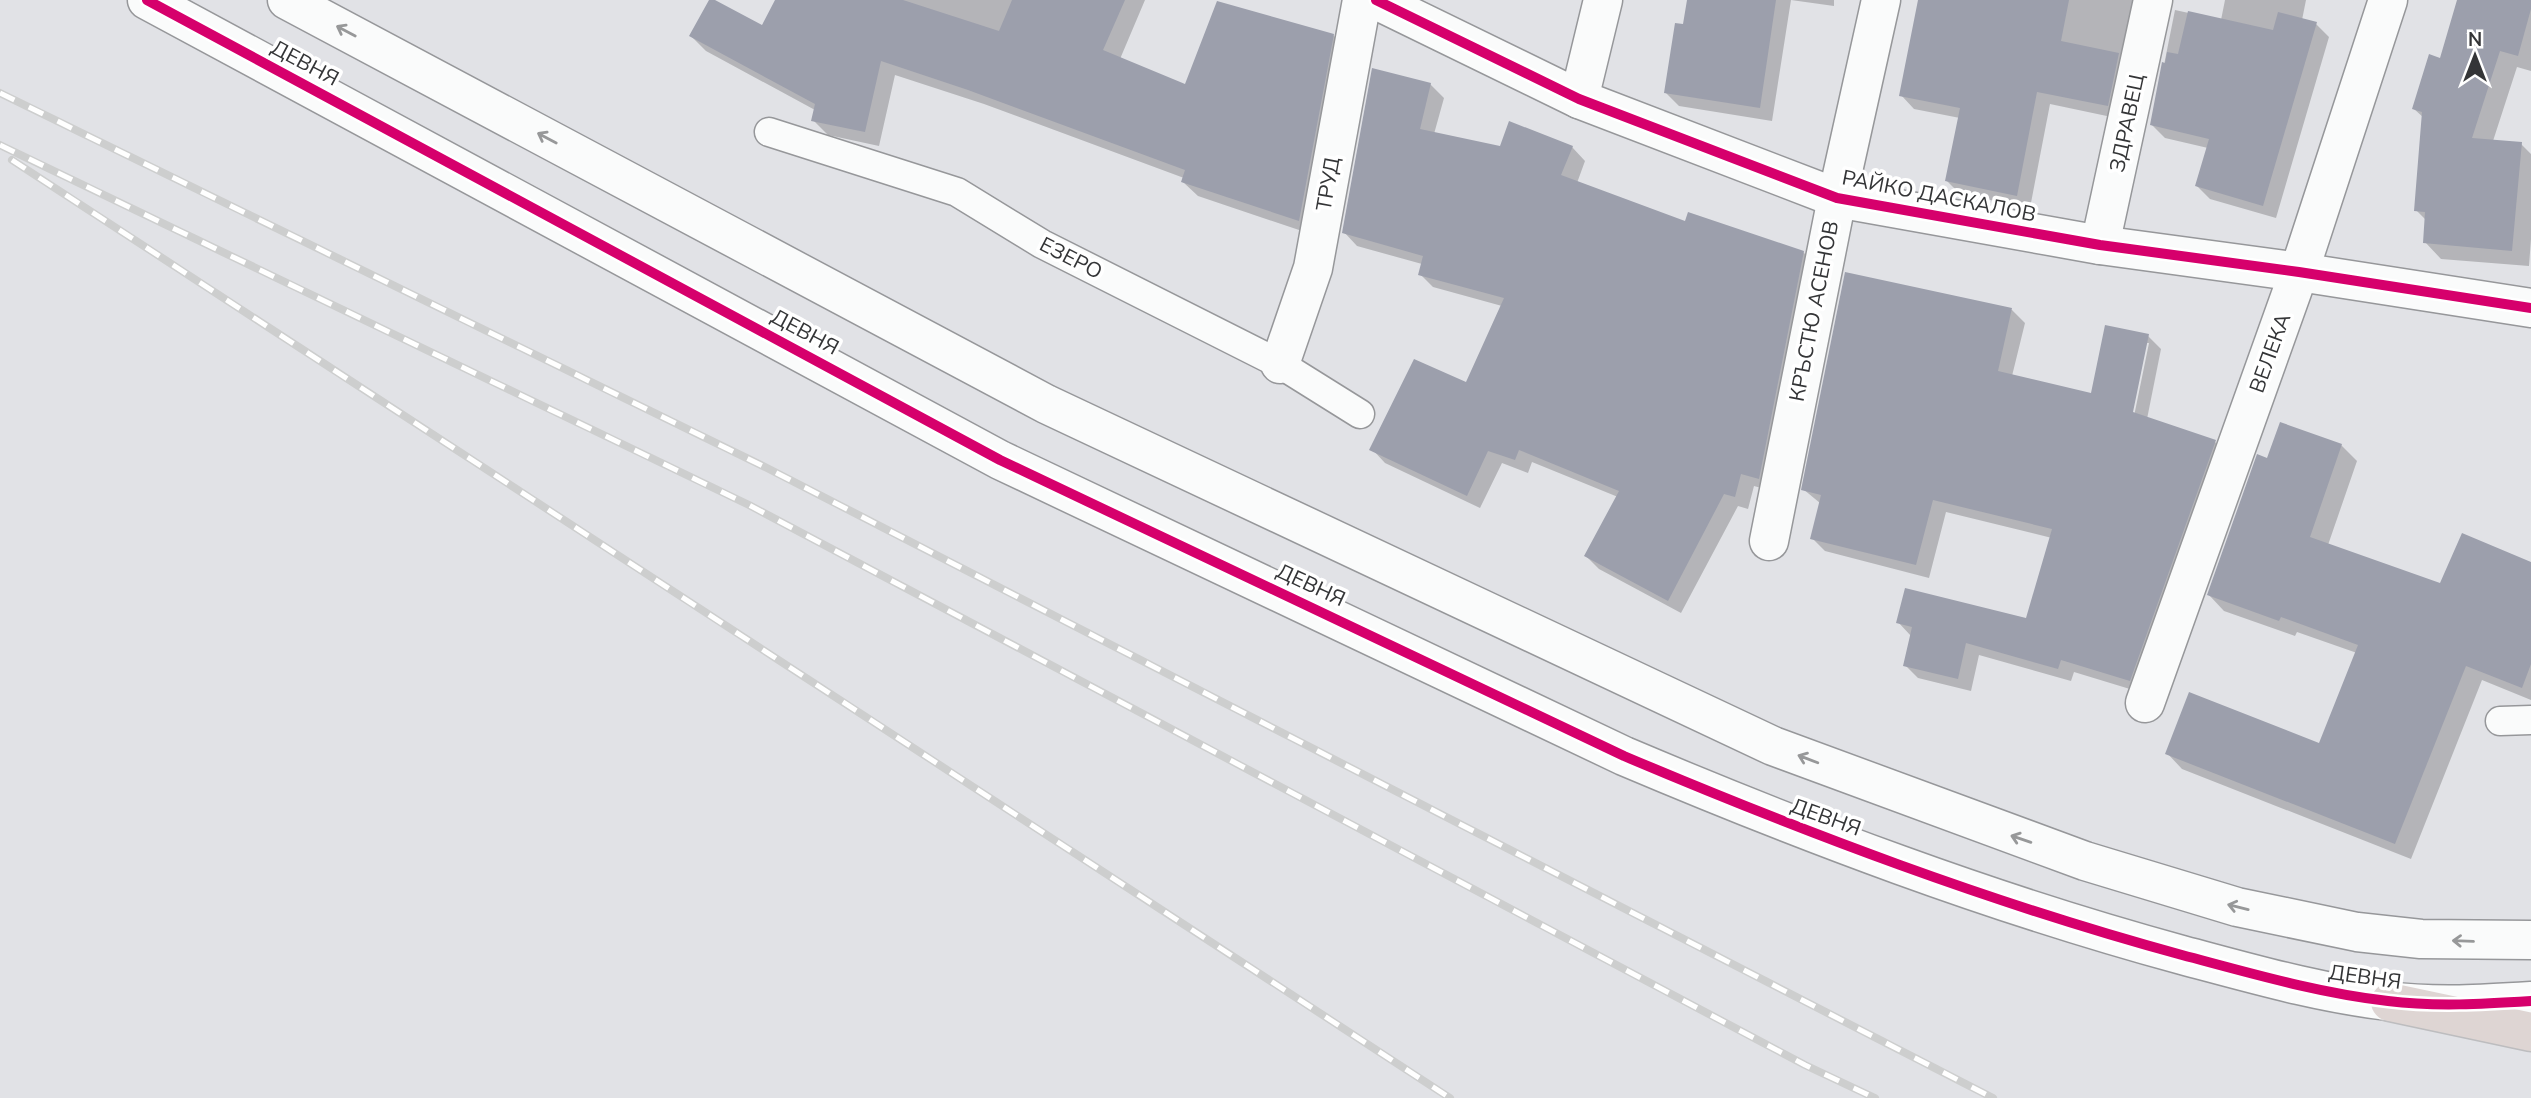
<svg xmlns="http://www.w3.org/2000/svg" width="2531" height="1098" viewBox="0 0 2531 1098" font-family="'Nunito Sans',sans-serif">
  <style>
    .shadow { fill: #0003; fill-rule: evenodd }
    .building { fill: #9c9fac }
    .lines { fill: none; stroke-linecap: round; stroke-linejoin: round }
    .lane-casing { stroke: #96979a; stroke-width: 31 }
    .street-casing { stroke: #96979a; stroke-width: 41 }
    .secondary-casing { stroke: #96979a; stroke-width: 41 }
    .highway-casing { stroke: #bdbdbf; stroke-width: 41 }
    .lane { stroke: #fafbfb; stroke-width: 28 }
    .street { stroke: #fafbfb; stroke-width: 38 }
    .secondary { stroke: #fafbfb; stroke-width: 38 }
    .highway { stroke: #ded5d3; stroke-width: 38 }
    .rail-casing { stroke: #cdcece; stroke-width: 8 }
    .rail { stroke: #fff; stroke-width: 5; stroke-dasharray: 16; stroke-linecap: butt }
    .cycleway-casing { stroke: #fff; stroke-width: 15 }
    .cycleway { stroke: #d6006c; stroke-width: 10 }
    .oneway { stroke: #979899 }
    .labels { text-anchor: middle; stroke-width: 7; stroke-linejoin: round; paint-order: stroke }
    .street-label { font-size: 21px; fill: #343537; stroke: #fff }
  </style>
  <rect width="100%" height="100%" fill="#e1e2e6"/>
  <g class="shadow">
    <polygon points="711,0 762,27 785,0 1145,0 1120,59 1186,87 1333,35 1347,50 1314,235 1198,196 1183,182 1184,178 984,104 895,75 879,146 828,135 813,120 815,110 706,51 691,36"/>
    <polygon points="1689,0 1791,0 1772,121 1679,106 1666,93 1685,26"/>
    <polygon points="1791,0 1834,0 1834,6"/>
    <polygon points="1994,0 2138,0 2121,119 2050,104 2030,208 1960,194 1947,181 1960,118 1914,109 1901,95"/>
    <polygon points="2225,0 2306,0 2302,20 2316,24 2329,37 2276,218 2210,199 2196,185 2208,148 2165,138 2152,125 2175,10 2221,20"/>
    <polygon points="2458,0 2531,0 2531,71 2517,67 2493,141 2521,144 2531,154 2531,239 2529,266 2441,259 2425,242 2426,220 2416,210 2424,118 2414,109 2441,60"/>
    <polygon points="1430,84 1444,98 1434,134 1501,148 1572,147 1585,161 1577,183 1686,223 1803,252 1817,266 1772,491 1754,486 1748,509 1738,506 1681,613 1599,569 1586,556 1618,497 1532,462 1528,473 1502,463 1480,508 1385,463 1372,449 1467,384 1502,306 1433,287 1420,274 1422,264 1357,246 1344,232"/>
    <path d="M1846 274 2012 310 2025 323 2012 376 2093 395 2148 336 2161 349 2147 419 2215 442 2228 455 2143 693 2074 672 2071 681 1979 655 1971 691 1918 678 1905 665 1911 636 1898 622 2027 620 2052 538 1946 512 1929 578 1825 551 1812 538 1820 503 1803 489ZM2145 343H2149L2133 421 2130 420Z"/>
    <polygon points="2341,445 2357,461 2328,545 2441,585 2531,564 2531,700 2482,680 2411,859 2182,769 2167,753 2320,745 2357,653 2297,632 2295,636 2224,611 2209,595 2269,460"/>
  </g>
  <g class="building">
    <polygon points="709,0 715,0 762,25 775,0 903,0 999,31 1012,0 1125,0 1103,50 1185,84 1217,1 1334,34 1299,221 1181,182 1185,170 968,90 881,61 865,132 811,121 815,104 689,36"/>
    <polygon points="1687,0 1776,0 1760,108 1664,93 1675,23 1683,24"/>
    <polygon points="1918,0 2069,0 2061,41 2119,53 2108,106 2037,92 2017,196 1945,181 1960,108 1899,96"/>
    <polygon points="2457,0 2531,0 2531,9 2518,56 2500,51 2472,138 2522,142 2512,251 2423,243 2425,212 2414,211 2422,112 2412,109 2429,54 2440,58"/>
    <polygon points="2188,11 2273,30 2278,12 2317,22 2263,206 2195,186 2209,139 2150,125 2162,62 2165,63 2167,52 2178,54"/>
    <polygon points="1372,68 1431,83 1420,129 1500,146 1509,121 1573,146 1561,175 1685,221 1688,212 1804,251 1759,479 1741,474 1735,497 1724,494 1668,601 1584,556 1619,491 1519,450 1515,460 1488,451 1467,496 1369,450 1414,359 1466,382 1504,298 1418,275 1423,256 1342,233"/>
    <polygon points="1845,272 2012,308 1998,371 2091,393 2105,325 2149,334 2133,412 2216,440 2130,681 2061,660 2058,669 1966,643 1958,679 1903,666 1912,627 1896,623 1905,588 2026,618 2052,529 1933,500 1916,565 1810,539 1821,495 1801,490"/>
    <polygon points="2280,422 2342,444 2310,537 2440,583 2462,533 2531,562 2531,664 2522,688 2466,666 2395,844 2165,754 2189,692 2319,743 2358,645 2281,617 2279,621 2207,595 2257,454 2267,458"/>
  </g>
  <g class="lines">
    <defs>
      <g id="lane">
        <polyline points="769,132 957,192 1042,244 1280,364 1360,414"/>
        <polyline points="2500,721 2531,720"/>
      </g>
      <g id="street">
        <polyline points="1579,99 1603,0"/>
        <polyline points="2100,245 2153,0"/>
        <polyline points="1280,364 1313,268 1362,0"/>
        <polyline points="1769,541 1837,198 1881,0"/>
        <polyline points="2145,703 2299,272 2388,0"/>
      </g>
      <g id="secondary">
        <path d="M147 0 1000 460 1624 756C1806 833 1991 903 2182 955 2250 973 2318 993 2388 1001 2435 1007 2484 1004 2531 1001"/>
        <polyline points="287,0 1046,404 1773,746 2085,861 2237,907 2357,932 2421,939 2531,940"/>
        <polyline points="1376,0 1579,99 1837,198 2100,245 2299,272 2531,308"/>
      </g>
      <polyline id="highway" points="2390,1002 2531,1032"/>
    </defs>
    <use href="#lane" class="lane-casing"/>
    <use href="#street" class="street-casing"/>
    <use href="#secondary" class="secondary-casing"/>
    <use href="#highway" class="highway-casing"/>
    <use href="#lane" class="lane"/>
    <use href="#street" class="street"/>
    <use href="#secondary" class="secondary"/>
    <use href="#highway" class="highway"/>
    <defs>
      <g id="rail">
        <polyline points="0,93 767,468 1993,1098"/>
        <polyline points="0,145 749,505 1805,1065 1875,1098"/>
        <polyline points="12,160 1450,1098"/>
      </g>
    </defs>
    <use href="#rail" class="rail-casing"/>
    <use href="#rail" class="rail"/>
    <defs>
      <g id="cycleway">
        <path d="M147 0 1000 460 1624 756C1806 833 1991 903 2182 955 2250 973 2318 993 2388 1001 2435 1007 2484 1004 2531 1001"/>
        <polyline points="1376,0 1579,99 1837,198 2100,245 2299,272 2531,308"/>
      </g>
    </defs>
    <use href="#cycleway" class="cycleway-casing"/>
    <use href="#cycleway" class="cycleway"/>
  </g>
  <defs><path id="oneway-shaft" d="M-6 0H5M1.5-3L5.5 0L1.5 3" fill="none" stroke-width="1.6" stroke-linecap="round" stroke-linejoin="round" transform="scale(1.75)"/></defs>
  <g class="oneway">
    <use href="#oneway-shaft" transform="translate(346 31) rotate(-152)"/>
    <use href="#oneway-shaft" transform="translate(547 138) rotate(-152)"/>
    <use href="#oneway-shaft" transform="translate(1808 759) rotate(-159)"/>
    <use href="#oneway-shaft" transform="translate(2021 839) rotate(-161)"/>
    <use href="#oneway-shaft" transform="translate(2238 907) rotate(-166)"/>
    <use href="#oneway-shaft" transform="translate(2463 941) rotate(-178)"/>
  </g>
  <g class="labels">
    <g class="street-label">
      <text transform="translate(305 63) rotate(28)" y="7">ДЕВНЯ</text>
      <text transform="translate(2127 123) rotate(-78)" y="7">ЗДРАВЕЦ</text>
      <text transform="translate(1328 184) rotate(-80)" y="7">ТРУД</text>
      <text transform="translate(1939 196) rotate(11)" y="7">РАЙКО ДАСКАЛОВ</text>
      <text transform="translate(1071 258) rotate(27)" y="7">ЕЗЕРО</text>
      <text transform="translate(1814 311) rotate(-79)" y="7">КРЪСТЮ АСЕНОВ</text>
      <text transform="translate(805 332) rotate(28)" y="7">ДЕВНЯ</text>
      <text transform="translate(2270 353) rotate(-70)" y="7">ВЕЛЕКА</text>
      <text transform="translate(1311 585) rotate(25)" y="7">ДЕВНЯ</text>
      <text transform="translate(1826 817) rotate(20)" y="7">ДЕВНЯ</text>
      <text transform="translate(2365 977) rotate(8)" y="7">ДЕВНЯ</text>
    </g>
  </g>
  <g transform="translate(2475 56)" stroke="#ffffff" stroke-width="5" paint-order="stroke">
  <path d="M0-5L12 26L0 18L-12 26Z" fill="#343537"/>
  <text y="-10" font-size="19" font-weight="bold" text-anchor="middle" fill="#343537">N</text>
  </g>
</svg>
